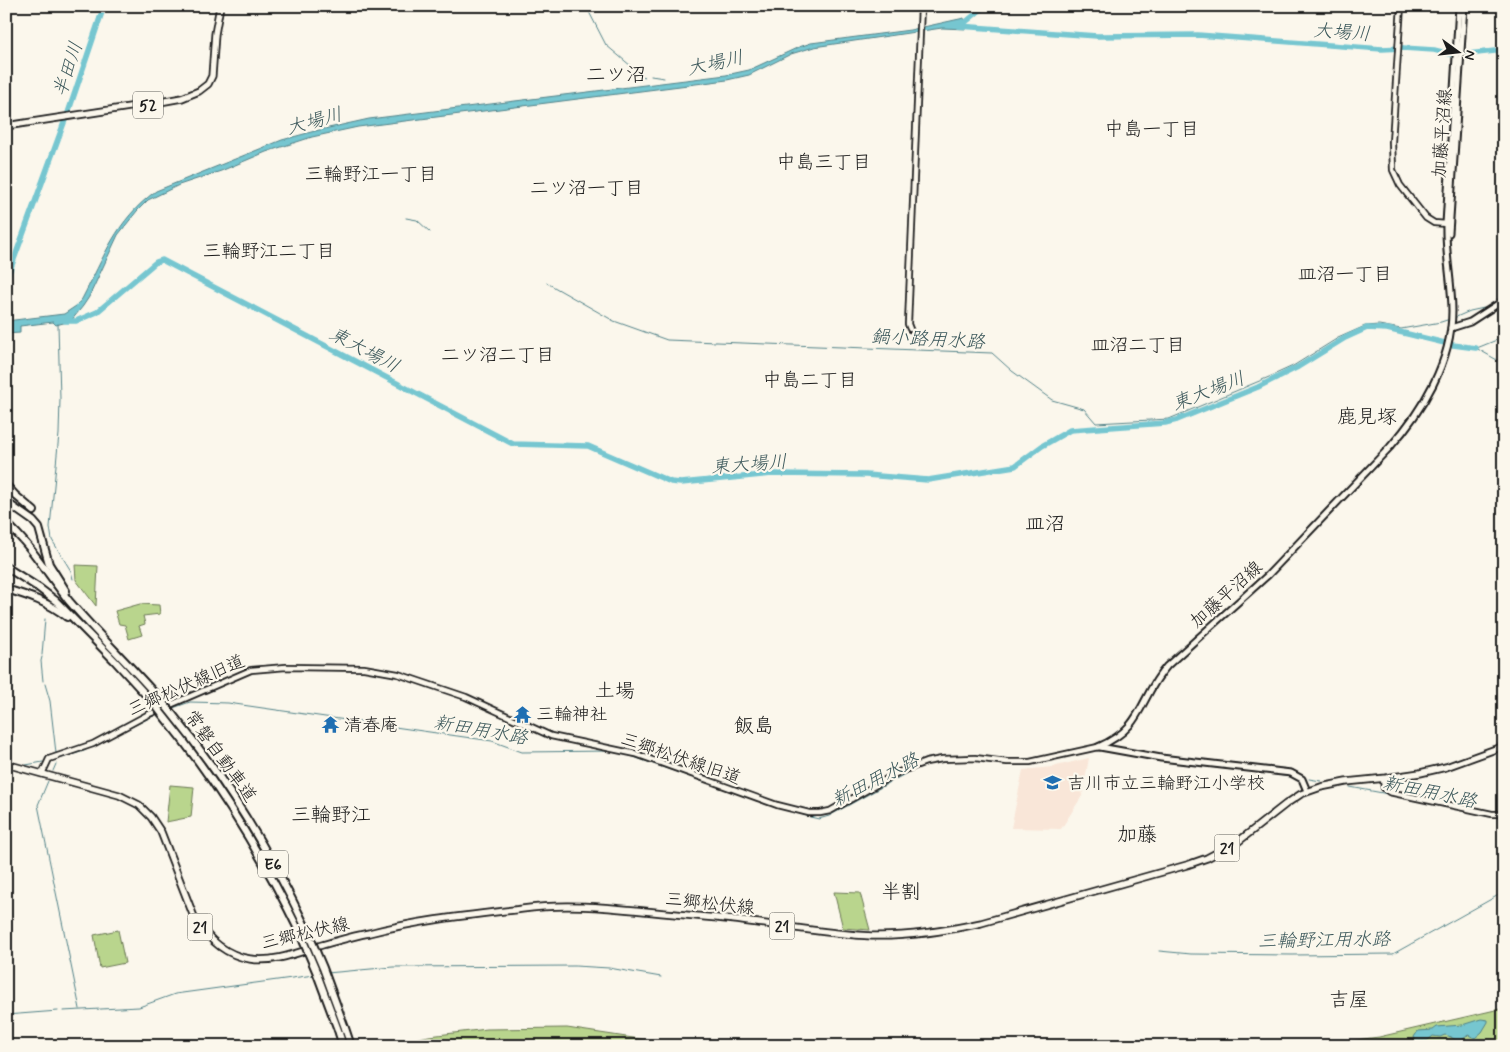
<svg xmlns="http://www.w3.org/2000/svg" width="1510" height="1052" viewBox="0 0 1510 1052" font-family="Mynerve,'Klee One',sans-serif">
  <style>
    .built { fill: #f9e6d8 }
    .green { fill: #b9d58d; stroke: #6a7854 }
    .water { fill: #76c6d0; stroke: #528288 }
    .lines { fill: none; stroke-linecap: round; stroke-linejoin: round }
    .stream { stroke: #528288; stroke-width: 1 }
    .river { stroke: #76c6d0; stroke-width: 5.5 }
    .tertiary-casing { stroke: #1c1c1c; stroke-width: 8 }
    .secondary-casing { stroke: #1c1c1c; stroke-width: 9 }
    .primary-casing { stroke: #1c1c1c; stroke-width: 9 }
    .motorway-casing { stroke: #1c1c1c; stroke-width: 10 }
    .tertiary { stroke: #fbf7ec; stroke-width: 4.5 }
    .secondary { stroke: #fbf7ec; stroke-width: 5 }
    .primary { stroke: #fbf7ec; stroke-width: 5.5 }
    .motorway { stroke: #fbf7ec; stroke-width: 6 }
    .motorway-bridge-casing { stroke: #1c1c1c; stroke-width: 10; stroke-linecap: butt }
    .motorway-bridge { stroke: #fbf7ec; stroke-width: 6 }
    .labels { text-anchor: middle; stroke-width: 4.5; stroke-linejoin: round; paint-order: stroke }
    .shield { fill: #fbf7ec; stroke: #5f5e5a; stroke-width: 1 }
    .shield-label { font-size: 16px; font-weight: bold; fill: #1c1c1c }
    .street-label { font-size: 18px; fill: #1c1c1c; stroke: #fbf7ec }
    .poi-label { font-size: 18px; fill: #1c1c1c; stroke: #fbf7ec; text-anchor: start }
    .water-label { font-size: 19px; font-style: italic; fill: #3c585b; stroke: #fbf7ec }
    .neighbourhood-label { font-size: 19px; fill: #1c1c1c; stroke: #fbf7ec }
    .quarter-label { font-size: 20px; fill: #1c1c1c; stroke: #fbf7ec }
  </style>
  <rect width="100%" height="100%" fill="#fbf7ec"/>
  <filter id="ink" filterUnits="userSpaceOnUse"><feTurbulence type="fractalNoise" baseFrequency=".02" numOctaves="2"/><feDisplacementMap in="SourceGraphic" scale="10" xChannelSelector="R" yChannelSelector="G"/><feConvolveMatrix kernelMatrix="1 2 1 2 8 2 1 2 1" color-interpolation-filters="sRGB"/></filter>
  <g filter="url(#ink)">
    <polygon class="built" points="1089,758 1082,796 1061,829 1011,828 1023,770 1052,767"/>
    <g class="green">
      <polygon points="75,565 98,566 96,606 76,580"/>
      <polygon points="140,604 159,605 160,614 143,616 145,624 139,626 142,635 129,639 125,625 119,624 115,611"/>
      <polygon points="170,785 194,787 191,817 166,822"/>
      <polygon points="834,892 860,893 870,930 843,928"/>
      <polygon points="118,930 125,963 100,968 94,935"/>
      <polygon points="1504,1008 1504,1046 1309,1046 1379,1037"/>
      <polygon points="567,1028 646,1040 700,1046 379,1046 429,1036 487,1029"/>
    </g>
    <g class="water">
      <path d="M964 18 966 29 942 28 814 47 791 54 749 75 727 80 358 127 312 137 266 152 221 171 179 185 148 200 137 211 118 235 89 297 83 306 71 321 56 325 53 322 20 326V333L6 334V321L64 314 76 306 82 299C104 257 116 220 156 191L282 140 315 131 369 119 726 75 749 70 799 47 811 43 910 30Z"/>
      <path d="M1481 1019 1488 1020V1022L1482 1032 1475 1038 1468 1035C1456 1046 1457 1038 1445 1035L1440 1037 1433 1036 1428 1040C1423 1040 1420 1041 1415 1040L1414 1037 1418 1031 1433 1030 1437 1027 1449 1026 1462 1025Z"/>
    </g>
    <g class="lines">
      <g class="stream">
        <polyline points="586,6 606,45 644,77"/>
        <polyline points="651,76 664,78"/>
        <polyline points="406,218 417,220 430,232"/>
        <polyline points="547,283 614,321 667,340 992,353 1012,371 1052,400 1084,409 1096,423 1169,419 1269,377 1293,366 1338,338 1365,326 1379,325 1401,329 1441,322 1450,319"/>
        <polyline points="1454,318 1470,311 1484,308"/>
        <polyline points="58,324 60,399 59,434 50,527 52,540 71,571 73,579"/>
        <polyline points="1476,348 1504,364"/>
        <polyline points="1477,348 1504,337"/>
        <polyline points="42,655 45,619"/>
        <polyline points="42,657 41,661 43,681"/>
        <polyline points="45,684 50,701 56,753"/>
        <polyline points="170,709 190,702 228,703 492,741 522,752 610,751 628,755 767,804 810,817 819,819 829,816 914,769"/>
        <polyline points="52,761 84,751 159,713"/>
        <polyline points="1034,763 1046,761"/>
        <polyline points="1012,764 1023,764"/>
        <polyline points="26,765 43,762"/>
        <polyline points="922,765 951,761"/>
        <polyline points="1220,767 1291,777"/>
        <polyline points="6,769 7,769"/>
        <polyline points="53,771 56,764"/>
        <polyline points="1309,779 1321,781"/>
        <polyline points="48,781 38,805 80,1009"/>
        <polyline points="1350,787 1388,794"/>
        <polyline points="1399,796 1504,819"/>
        <polyline points="1159,951 1191,954 1292,955 1393,954 1504,892"/>
        <polyline points="327,973 393,967 575,966 609,968 661,977"/>
        <polyline points="63,1011 139,1007 175,994 314,975"/>
        <polyline points="6,1015 58,1011"/>
      </g>
      <g class="river">
        <polyline points="959,26 1097,36 1198,35 1382,49 1403,48 1434,50 1450,54 1468,54 1504,50"/>
        <polyline points="959,26 961,26 985,6"/>
        <polyline points="68,113 104,6"/>
        <polyline points="6,281 65,120"/>
        <polyline points="65,321 76,321 97,312 156,262 162,260 513,444 588,446 671,482 681,483 772,474 866,475 928,480 1015,466 1042,446 1070,430 1165,423 1177,420 1258,387 1298,367 1345,338 1367,328 1387,329 1453,345 1476,348"/>
      </g>
      <defs>
        <g id="tertiary">
          <polyline points="1401,6 1392,142 1393,170 1400,185 1426,218 1434,223 1447,224"/>
          <polyline points="910,329 908,324 921,6"/>
          <polyline points="42,774 49,759 93,744 147,715 251,670 286,667 364,668 398,674 466,697 551,736 636,754 777,805 809,813 820,813 830,811 899,772 926,762 942,759 975,758 1007,762 1030,762 1098,747"/>
          <polyline points="1383,779 1384,788 1389,792 1492,814 1504,814"/>
        </g>
        <g id="secondary">
          <polyline points="1449,233 1464,6"/>
          <polyline points="1451,328 1470,322 1504,300"/>
          <path d="M1098 747C1145 727 1138 699 1167 666L1268 575 1390 447C1422 411 1452 362 1452 311 1452 282 1445 254 1446 224L1459 6"/>
          <polyline points="1100,747 1161,758 1291,773 1302,779 1307,791"/>
        </g>
        <g id="primary">
          <polyline points="6,126 149,104 182,98 199,91 208,84 212,76 215,34 220,6"/>
          <path d="M6 764 119 795 139 805 151 817 161 832 194 917C207 938 224 955 250 959 275 963 299 952 322 945 337 941 353 936 369 933 419 920 471 915 522 909 563 903 604 907 644 911 680 915 715 917 750 922 791 927 831 934 872 936 909 937 945 931 981 923L1187 865 1207 858 1239 841 1286 804 1301 794 1321 787 1346 782 1386 778 1420 773 1446 767 1504 746"/>
        </g>
        <g id="motorway">
          <polyline points="6,485 15,495 34,511"/>
          <polyline points="6,502 33,521 39,528 49,564 66,591"/>
          <path d="M6 523C31 545 48 575 69 601 99 636 133 668 163 703"/>
          <polyline points="6,567 39,588 56,601 114,660 156,706"/>
          <path d="M6 589C29 596 48 602 67 617"/>
          <path d="M169 710C224 777 269 850 306 928"/>
          <path d="M162 714C217 781 261 853 299 931"/>
          <polyline points="345,1028 351,1046"/>
          <polyline points="338,1030 343,1046"/>
        </g>
      </defs>
      <use href="#tertiary" class="tertiary-casing"/>
      <use href="#secondary" class="secondary-casing"/>
      <use href="#primary" class="primary-casing"/>
      <use href="#motorway" class="motorway-casing"/>
      <use href="#tertiary" class="tertiary"/>
      <use href="#secondary" class="secondary"/>
      <use href="#primary" class="primary"/>
      <use href="#motorway" class="motorway"/>
      <defs>
        <g id="motorway-bridge">
          <polyline points="163,703 169,710"/>
          <polyline points="156,706 162,714"/>
          <polyline points="306,928 323,968 345,1028"/>
          <polyline points="299,931 316,971 338,1030"/>
        </g>
      </defs>
      <use href="#motorway-bridge" class="motorway-bridge-casing"/>
      <use href="#motorway-bridge" class="motorway-bridge"/>
    </g>
  </g>
  <defs>
    <symbol id="temple-bare" viewBox="-9 -9 18 18"><path d="M0-6L5-2H3V0L6.5 2.5H4V6H1.5V3h-3V6H-4V2.5H-6.5L-3 0V-2H-5Z" fill="#1f6fb2" stroke="#fbf7ec" stroke-width="2.5" paint-order="stroke"/></symbol>
    <symbol id="school-bare" viewBox="-9 -9 18 18"><path d="M0-5L7-2L0 1L-7-2ZM-4 1L0 2.5L4 1V4Q0 6-4 4Z" fill="#1f6fb2" stroke="#fbf7ec" stroke-width="2.5" paint-order="stroke"/></symbol>
  </defs>
  <g fill-rule="evenodd">
    <use href="#temple-bare" x="510" y="702" width="25" height="25"/>
    <use href="#temple-bare" x="318" y="712" width="25" height="25"/>
    <use href="#school-bare" x="1040" y="770" width="25" height="25"/>
  </g>
  <g class="labels">
    <g class="shield">
      <rect x="133" y="91.5" width="30" height="27" rx="4"/>
      <rect x="1214.5" y="834.5" width="25" height="27" rx="4"/>
      <rect x="258" y="850.5" width="30" height="27" rx="4"/>
      <rect x="769.5" y="912.5" width="25" height="27" rx="4"/>
      <rect x="187.5" y="913.5" width="25" height="27" rx="4"/>
    </g>
    <g class="shield-label">
      <text x="148" y="111">52</text>
      <text x="1227" y="854">21</text>
      <text x="273" y="870">E6</text>
      <text x="782" y="932">21</text>
      <text x="200" y="933">21</text>
    </g>
    <g class="street-label">
      <text transform="translate(1442 133) rotate(-86)" y="6">加藤平沼線</text>
      <text transform="translate(1226 594) rotate(-42)" y="6">加藤平沼線</text>
      <text transform="translate(186 685) rotate(-24)" y="6">三郷松伏線旧道</text>
      <text transform="translate(221 756) rotate(54)" y="6">常磐自動車道</text>
      <text transform="translate(681 758) rotate(19)" y="6">三郷松伏線旧道</text>
      <text transform="translate(710 903) rotate(6)" y="6">三郷松伏線</text>
      <text transform="translate(305 933) rotate(-13)" y="6">三郷松伏線</text>
    </g>
    <g class="poi-label">
      <text x="536" y="720">三輪神社</text>
      <text x="344" y="731">清春庵</text>
      <text x="1067" y="789">吉川市立三輪野江小学校</text>
    </g>
    <g class="water-label">
      <text transform="translate(1342 31) rotate(4)" y="7">大場川</text>
      <text transform="translate(715 62) rotate(-12)" y="7">大場川</text>
      <text transform="translate(67 69) rotate(-72)" y="7">半田川</text>
      <text transform="translate(314 120) rotate(-15)" y="7">大場川</text>
      <text transform="translate(928 338) rotate(3)" y="7">鍋小路用水路</text>
      <text transform="translate(365 349) rotate(28)" y="7">東大場川</text>
      <text transform="translate(1208 390) rotate(-21)" y="7">東大場川</text>
      <text transform="translate(749 463) rotate(-4)" y="7">東大場川</text>
      <text transform="translate(481 729) rotate(10)" y="7">新田用水路</text>
      <text transform="translate(875 779) rotate(-27)" y="7">新田用水路</text>
      <text transform="translate(1430 791) rotate(12)" y="7">新田用水路</text>
      <text transform="translate(1324 939) rotate(-1)" y="7">三輪野江用水路</text>
    </g>
    <g class="neighbourhood-label">
      <text x="1152" y="135">中島一丁目</text>
      <text x="824" y="168">中島三丁目</text>
      <text x="371" y="180">三輪野江一丁目</text>
      <text x="587" y="194">二ツ沼一丁目</text>
      <text x="269" y="257">三輪野江二丁目</text>
      <text x="1345" y="280">皿沼一丁目</text>
      <text x="1138" y="351">皿沼二丁目</text>
      <text x="498" y="361">二ツ沼二丁目</text>
      <text x="810" y="386">中島二丁目</text>
    </g>
    <g class="quarter-label">
      <text x="616" y="81">二ツ沼</text>
      <text x="1367" y="423">鹿見塚</text>
      <text x="1045" y="530">皿沼</text>
      <text x="615" y="697">土場</text>
      <text x="754" y="732">飯島</text>
      <text x="331" y="821">三輪野江</text>
      <text x="1137" y="841">加藤</text>
      <text x="901" y="898">半割</text>
      <text x="1349" y="1006">吉屋</text>
    </g>
  </g>
  <rect width="1510" height="1052" fill="none" stroke="#fbf7ec" stroke-width="25"/>
  <rect x="12" y="12" width="1485" height="1027" fill="none" stroke="#1c1c1c" stroke-width="2" filter="url(#ink)"/>
  <g transform="translate(1458 52) rotate(105)" stroke="#fbf7ec" stroke-width="4" paint-order="stroke">
  <path d="M0-4L9 19L0 12L-9 19Z" fill="#1c1c1c"/>
  <text y="-8" font-size="14" font-weight="bold" text-anchor="middle" fill="#1c1c1c">N</text>
  </g>
</svg>
